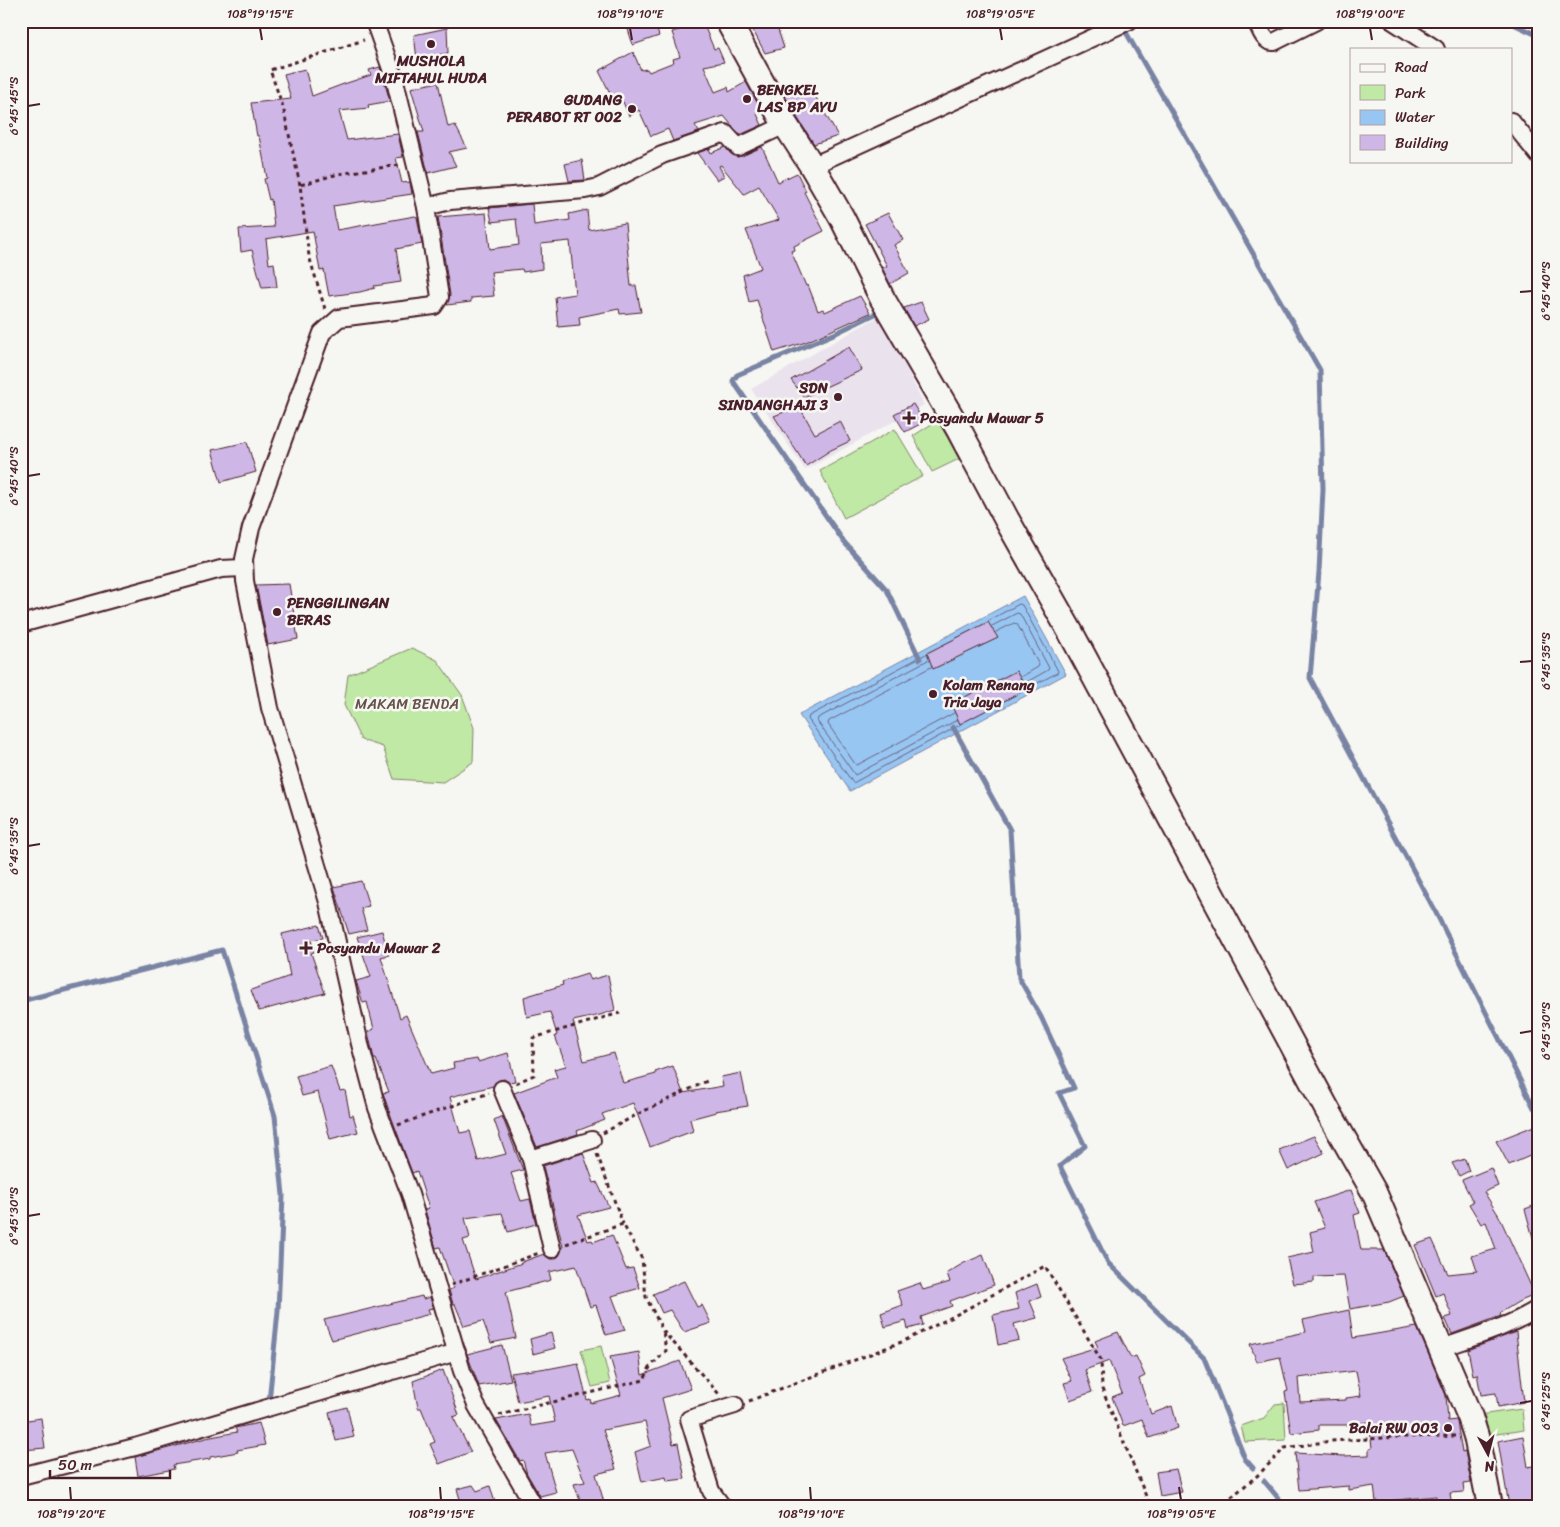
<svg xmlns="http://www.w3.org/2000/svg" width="1560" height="1527" viewBox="0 0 1560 1527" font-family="Sriracha,sans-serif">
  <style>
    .built { fill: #eae3ee }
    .green { fill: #bfe9a5; stroke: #848468 }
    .water { fill: #98c6f3; stroke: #7983a3 }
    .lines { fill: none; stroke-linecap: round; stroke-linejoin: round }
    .shore { stroke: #69627b; stroke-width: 1 }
    .stream { stroke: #7983a3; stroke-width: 5 }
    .building { fill: #ceb7e6; stroke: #4a1f2b; fill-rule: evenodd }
    .street-casing { stroke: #4a1f2b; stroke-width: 20 }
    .secondary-casing { stroke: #4a1f2b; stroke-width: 28 }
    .path { stroke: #4a1f2b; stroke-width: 3; stroke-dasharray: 4 4; stroke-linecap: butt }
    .street { stroke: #f6f6f2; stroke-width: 16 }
    .secondary { stroke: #f6f6f2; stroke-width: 24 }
    .ticks { fill: none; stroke: #4a1f2b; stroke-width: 2 }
    .poi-dot { fill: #4a1f2b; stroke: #f6f6f2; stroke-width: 2 }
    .labels { text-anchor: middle; stroke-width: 5; stroke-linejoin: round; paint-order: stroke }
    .poi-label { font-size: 15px; font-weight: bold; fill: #4a1f2b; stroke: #f6f6f2; text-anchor: start }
    .park-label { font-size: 15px; fill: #67524a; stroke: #f6f6f2 }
    .neatline { fill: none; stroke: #4a1f2b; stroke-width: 2 }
    .ticks-label { font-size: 12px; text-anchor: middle; fill: #4a1f2b }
  </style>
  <rect width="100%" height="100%" fill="#f6f6f2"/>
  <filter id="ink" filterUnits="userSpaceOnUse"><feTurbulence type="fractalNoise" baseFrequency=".02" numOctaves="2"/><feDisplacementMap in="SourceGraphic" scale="10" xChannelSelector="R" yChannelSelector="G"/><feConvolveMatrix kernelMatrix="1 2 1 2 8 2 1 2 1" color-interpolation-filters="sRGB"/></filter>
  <g filter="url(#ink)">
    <polygon class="built" points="881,315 924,405 805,470 751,389"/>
    <g class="green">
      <polygon points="938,420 959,459 932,472 913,436"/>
      <polygon points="895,429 923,476 844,518 820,471"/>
      <polygon points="412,648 437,660 462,695 474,728 473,762 443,782 394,779 383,747 361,740 344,705 348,675"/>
      <polygon points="601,1346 610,1383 592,1387 581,1350"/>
      <polygon points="1284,1403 1286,1440 1245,1442 1241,1426 1264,1418 1275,1404"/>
      <polygon points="1522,1409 1524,1430 1483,1436 1479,1415"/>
    </g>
    <polygon class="water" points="1023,596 1066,674 850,791 799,715"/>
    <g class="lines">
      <g class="shore">
        <polyline points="988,621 1019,604 1022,605 1058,671 1057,673 1028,688"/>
        <polyline points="992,626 1017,613 1020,614 1049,668 1048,670 1025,683"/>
        <polyline points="996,632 1014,623 1017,624 1039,665 1038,667 1021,677"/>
        <polyline points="926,654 809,716 808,719 853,783 960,725"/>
        <polyline points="928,660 818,718 817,721 855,775 957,720"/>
        <polyline points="931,667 829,721 828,724 855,764 857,765 954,713"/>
      </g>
      <g class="stream">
        <polyline points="1108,21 1127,34 1320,370 1323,489 1319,572 1310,678 1435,911 1534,1108"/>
        <polyline points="1507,21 1539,36"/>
        <polyline points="875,314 836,333 737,375 733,381 844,542 887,590 920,659"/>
        <polyline points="953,727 1010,830 1019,978 1041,1017 1074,1088 1059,1093 1085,1146 1060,1166 1108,1263 1204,1358 1245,1459 1253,1468"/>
        <polyline points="21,1001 222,950 275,1116 283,1195 278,1311 269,1402"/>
        <polyline points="1264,1481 1285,1506"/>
      </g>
    </g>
    <g class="building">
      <polygon points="645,21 654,21 659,36 633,45 627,26"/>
      <polygon points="748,21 775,21 784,48 765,53"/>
      <polygon points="703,23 714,49 718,48 724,62 704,66 715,92 728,87 729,92 746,82 761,109 756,112 762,125 740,135 724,116 695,125 699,132 673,141 668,129 651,136 639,110 629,116 623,102 616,105 599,71 633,52 641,70 647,69 649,72 674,62 673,59 680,57 672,32"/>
      <polygon points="447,28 448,53 417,59 414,35"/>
      <polygon points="380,67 390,101 368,105 369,108 339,111 347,140 398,134 403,157 396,158 402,183 410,182 412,194 333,206 337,230 415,216 417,217 422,244 396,249 401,282 374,286 375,288 360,292 329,296 324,270 320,271 313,231 266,239 269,264 274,263 277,287 262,288 252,250 241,252 239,229 274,227 271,199 269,200 264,179 267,178 259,136 257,136 251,103 291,99 284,74 305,69 312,96 341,85 371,75 369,70"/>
      <polygon points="438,82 448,127 455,125 467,148 449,152 456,166 428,173 418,132 424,132 411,88"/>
      <polygon points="808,84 838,136 814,144 795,114 783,93"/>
      <polygon points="725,147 731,154 737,157 742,156 762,147 778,182 797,173 806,191 804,192 824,231 794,246 795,250 791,251 806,286 808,285 818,311 823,309 825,312 860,296 870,313 806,342 774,352 757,300 749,302 743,275 761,268 746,230 779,220 759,186 744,194 721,165 719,166 724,176 717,180 697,153 709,149 711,153"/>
      <polygon points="582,160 585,180 569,181 565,164"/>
      <polygon points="532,204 534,225 570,220 569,214 587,210 589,230 625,223 631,286 636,286 641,312 620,314 619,309 579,317 580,325 558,327 555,297 575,294 570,241 541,244 542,269 523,272 522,269 491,272 494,296 471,298 471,302 447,305 450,295 438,217 486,213 490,249 519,245 516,219 492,222 489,208"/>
      <polygon points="888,213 903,240 894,245 909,273 890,284 882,268 887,266 865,224"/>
      <polygon points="921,302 929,319 914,326 904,308"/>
      <polygon points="849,347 862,370 804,397 791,380"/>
      <polygon points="913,404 924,422 905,432 894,414"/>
      <polygon points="799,406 815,434 840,421 850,441 831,450 806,466 774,416"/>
      <polygon points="247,442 256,472 221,482 212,450"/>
      <polygon points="289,584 298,639 268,645 256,585"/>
      <polygon points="988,622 998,638 933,669 927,653"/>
      <polygon points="1016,671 1027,689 960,724 951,704"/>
      <polygon points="361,881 369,906 361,908 367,930 349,934 334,887"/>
      <polygon points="319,925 323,938 311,940 314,952 311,953 325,993 259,1011 251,990 290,976 282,934"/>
      <polygon points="382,931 389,955 381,957 400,1018 406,1015 431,1074 454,1068 453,1063 477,1059 478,1062 508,1053 515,1081 509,1082 504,1079 499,1080 493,1086 450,1097 460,1133 470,1131 478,1161 506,1154 494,1120 502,1116 523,1170 511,1173 521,1201 530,1199 536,1224 508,1232 502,1213 465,1218 470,1238 463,1240 476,1279 522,1263 522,1262 544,1254 550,1259 555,1259 559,1256 563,1247 543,1166 583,1153 594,1183 597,1182 609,1207 578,1215 588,1241 592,1240 593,1242 612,1235 626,1269 633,1268 640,1288 612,1296 625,1330 606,1335 596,1305 590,1307 576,1266 549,1272 551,1280 506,1292 516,1338 491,1343 483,1321 464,1326 455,1304 453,1304 449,1290 454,1288 440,1247 436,1248 425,1210 429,1208 417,1171 412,1173 387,1105 383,1093 389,1092 376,1059 374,1059 368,1032 374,1029 367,1002 363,1003 356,981 371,977 357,937"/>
      <polygon points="587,974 590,980 608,975 615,1010 600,1015 573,1021 584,1061 614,1053 623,1083 656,1074 655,1072 673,1066 683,1093 723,1086 721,1077 741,1073 748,1106 715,1111 716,1112 690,1119 693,1131 650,1147 633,1103 602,1114 605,1120 577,1131 578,1134 537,1147 514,1093 557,1077 554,1069 566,1066 555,1036 557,1035 550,1012 527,1017 524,997 563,985 562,982"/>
      <polygon points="331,1066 340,1091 345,1090 350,1116 353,1115 358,1132 330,1139 318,1092 302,1096 296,1076"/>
      <polygon points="1539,1124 1539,1152 1509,1165 1496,1141"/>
      <polygon points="1314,1136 1324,1153 1288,1170 1279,1150"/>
      <polygon points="1465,1159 1469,1171 1459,1176 1452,1163"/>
      <polygon points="1491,1168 1498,1186 1484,1192 1499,1216 1535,1295 1518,1302 1500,1313 1501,1316 1452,1334 1445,1318 1452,1316 1443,1293 1436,1296 1415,1245 1432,1239 1448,1274 1477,1271 1472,1256 1496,1249 1486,1222 1481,1224 1469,1204 1473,1202 1462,1180"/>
      <polygon points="1351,1190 1360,1213 1354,1215 1361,1250 1384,1250 1404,1296 1389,1302 1350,1309 1344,1276 1314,1277 1314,1282 1293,1284 1287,1258 1314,1252 1310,1232 1325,1228 1314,1202"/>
      <polygon points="1539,1204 1539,1244 1535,1245 1525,1209"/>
      <polygon points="983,1255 994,1285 950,1301 952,1306 921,1317 923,1325 908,1329 906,1321 885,1327 881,1313 903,1305 897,1291 920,1283 923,1290 950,1282 947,1273 964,1263"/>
      <polygon points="684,1281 697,1307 702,1305 711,1323 684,1332 670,1310 662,1313 653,1294"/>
      <polygon points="1037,1284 1041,1297 1030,1301 1037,1318 1014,1324 1019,1340 998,1345 993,1315 1019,1309 1015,1293"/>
      <polygon points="422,1296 423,1299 430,1297 433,1308 428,1309 430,1314 332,1340 324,1320"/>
      <path d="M1349 1310 1353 1338 1417 1327 1446 1395 1448 1421 1456 1420 1457 1422 1462 1452 1465 1451 1471 1483 1463 1484 1464 1492 1450 1493 1452 1506H1437L1436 1496 1376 1502 1374 1486 1349 1490V1486L1299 1490 1295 1453 1343 1456 1369 1455V1449L1372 1448 1369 1422 1345 1425H1319V1430L1291 1433 1285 1392 1288 1391 1280 1357 1257 1362 1250 1344 1306 1332 1303 1320ZM1356 1371 1361 1396 1346 1398V1400L1300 1402 1298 1378Z"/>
      <polygon points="1118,1332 1131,1358 1136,1356 1145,1376 1139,1379 1151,1414 1172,1406 1178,1428 1149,1438 1142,1419 1123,1426 1112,1397 1122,1393 1109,1361 1085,1370 1092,1392 1070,1400 1064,1383 1072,1381 1061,1358 1098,1347 1095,1341"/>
      <polygon points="1516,1332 1524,1402 1498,1407 1496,1393 1481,1395 1477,1374 1473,1375 1468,1350"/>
      <polygon points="551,1333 555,1348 533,1354 530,1339"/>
      <polygon points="502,1345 511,1380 479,1386 467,1354"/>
      <polygon points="639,1352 642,1375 680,1361 691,1389 662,1398 673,1444 678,1443 685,1479 667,1481 666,1477 642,1482 635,1452 651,1446 645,1422 603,1430 616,1469 596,1474 605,1506 582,1506 574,1484 585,1482 572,1449 545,1453 556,1492 540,1496 527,1474 523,1460 520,1461 496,1420 528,1414 531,1426 555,1422 549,1396 518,1402 511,1373 547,1368 547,1369 578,1363 587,1400 590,1399 591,1403 621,1395 610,1357"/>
      <polygon points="443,1370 459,1415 453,1417 471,1452 439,1464 430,1444 435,1442 421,1408 418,1408 413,1381"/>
      <polygon points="347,1407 354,1437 336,1441 329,1412"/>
      <polygon points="41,1418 45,1448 23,1450 21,1421"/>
      <polygon points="259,1423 265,1445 237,1450 238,1452 210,1457 210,1459 173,1465 174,1469 138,1476 135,1457 206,1438 237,1432 235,1428"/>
      <polygon points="1523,1436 1528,1467 1533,1466 1539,1496 1539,1506 1509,1506 1498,1441"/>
      <polygon points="1176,1469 1182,1492 1160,1496 1156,1472"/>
      <polygon points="473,1485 477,1491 490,1486 496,1506 462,1506 457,1489"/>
    </g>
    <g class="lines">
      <defs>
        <g id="street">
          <polyline points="374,21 394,77 426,207 440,297 434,306 339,318 322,333 251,528 244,559 245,581 270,708 328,902 360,1044 377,1108 410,1194 462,1371 476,1405 534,1506"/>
          <path d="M1256 21C1260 29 1264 43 1274 42L1316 21"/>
          <polyline points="1393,21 1436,49"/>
          <polyline points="1511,121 1539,156"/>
          <polyline points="812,166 1129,21"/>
          <polyline points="426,207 450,201 585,190 599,187 662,155 725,133 738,147 785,125"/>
          <polyline points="21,624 221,569 243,568"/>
          <polyline points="502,1089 531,1159 552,1249"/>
          <polyline points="531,1159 592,1140"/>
          <path d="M1439 1349C1473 1337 1509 1327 1539 1308"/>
          <polyline points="21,1476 135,1447 457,1352"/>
          <polyline points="722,1506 711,1491 689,1419 735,1405"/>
        </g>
        <polyline id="secondary" points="728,21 783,121 812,166 842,218 882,298 959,430 1007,520 1071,633 1328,1111 1374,1192 1470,1417 1476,1436 1490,1506"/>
      </defs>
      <use href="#street" class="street-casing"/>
      <use href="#secondary" class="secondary-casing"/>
      <g class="path">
        <polyline points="300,185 283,107 270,70 364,40"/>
        <polyline points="325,309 309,256 300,185 338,174 400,165"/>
        <polyline points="516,1083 534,1075 533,1038 620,1013"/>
        <polyline points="398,1125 489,1093"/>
        <polyline points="603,1133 640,1113 709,1080"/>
        <polyline points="597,1154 623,1224"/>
        <polyline points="566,1244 623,1224 642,1259 646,1297 663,1331 719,1394"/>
        <polyline points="451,1285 539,1253"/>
        <polyline points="749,1401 904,1341 952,1317 1045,1266 1101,1360 1102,1389 1150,1506"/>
        <polyline points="499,1415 644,1380 650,1367 666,1351 663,1331"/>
        <polyline points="1218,1506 1223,1504 1258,1475 1285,1448 1331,1441 1402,1437 1455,1436"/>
      </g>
      <use href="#street" class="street"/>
      <use href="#secondary" class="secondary"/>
    </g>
  </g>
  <path class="ticks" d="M260 28 262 40M630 28 632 40M1000 28 1002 40M1370 28 1372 40M28 106 40 104M1520 292 1532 291M28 476 40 474M1520 662 1532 661M28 846 40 844M1520 1033 1532 1031M28 1216 40 1214M1520 1403 1532 1401M70 1487 71 1500M440 1487 441 1500M810 1487 811 1500M1179 1487 1181 1500"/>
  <g class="poi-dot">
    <circle cx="431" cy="44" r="5"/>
    <circle cx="747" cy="99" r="5"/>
    <circle cx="632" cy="109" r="5"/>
    <circle cx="838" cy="397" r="5"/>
    <path d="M906.5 410.5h5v5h5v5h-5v5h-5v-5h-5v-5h5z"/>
    <circle cx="277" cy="612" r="5"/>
    <circle cx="933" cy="694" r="5"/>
    <path d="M303.5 940.5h5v5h5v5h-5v5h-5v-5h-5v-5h5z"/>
    <circle cx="1448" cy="1428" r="5"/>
  </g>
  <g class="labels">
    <g class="poi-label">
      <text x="431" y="66" text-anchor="middle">MUSHOLA<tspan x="431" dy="17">MIFTAHUL HUDA</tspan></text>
      <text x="757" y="95">BENGKEL<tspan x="757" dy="17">LAS BP AYU</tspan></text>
      <text x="622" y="105" text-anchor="end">GUDANG<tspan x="622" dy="17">PERABOT RT 002</tspan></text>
      <text x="828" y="393" text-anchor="end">SDN<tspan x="828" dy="17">SINDANGHAJI 3</tspan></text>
      <text x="920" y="423">Posyandu Mawar 5</text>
      <text x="287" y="608">PENGGILINGAN<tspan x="287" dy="17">BERAS</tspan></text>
      <text x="943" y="690">Kolam Renang<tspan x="943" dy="17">Tria Jaya</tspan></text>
      <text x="317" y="953">Posyandu Mawar 2</text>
      <text x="1438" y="1433" text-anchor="end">Balai RW 003</text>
    </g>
    <g class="park-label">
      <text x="407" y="709">MAKAM BENDA</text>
    </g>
  </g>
  <rect width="1560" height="1527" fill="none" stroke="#f6f6f2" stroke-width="55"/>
  <rect x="1350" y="48" width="162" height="115" fill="#f6f6f2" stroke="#b1a0a2"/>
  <rect x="1360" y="64" width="25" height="8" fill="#f6f6f2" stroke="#b1a0a2"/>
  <text x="1395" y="72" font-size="15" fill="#4a1f2b">Road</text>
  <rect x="1360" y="85" width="25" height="15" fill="#bfe9a5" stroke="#b1a0a2"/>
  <text x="1395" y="98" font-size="15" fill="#4a1f2b">Park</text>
  <rect x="1360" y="110" width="25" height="15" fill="#98c6f3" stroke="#b1a0a2"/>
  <text x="1395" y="122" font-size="15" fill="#4a1f2b">Water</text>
  <rect x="1360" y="135" width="25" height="15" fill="#ceb7e6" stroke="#b1a0a2"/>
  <text x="1395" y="148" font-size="15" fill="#4a1f2b">Building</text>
  <g transform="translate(1488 1454) rotate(173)" stroke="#f6f6f2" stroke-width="4" paint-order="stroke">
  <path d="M0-4L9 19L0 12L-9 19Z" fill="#4a1f2b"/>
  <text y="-8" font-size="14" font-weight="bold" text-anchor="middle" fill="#4a1f2b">N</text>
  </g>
  <path d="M50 1470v8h120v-8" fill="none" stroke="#4a1f2b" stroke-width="2.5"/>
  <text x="58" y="1470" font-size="15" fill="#4a1f2b" stroke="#f6f6f2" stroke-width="4" paint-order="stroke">50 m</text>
  <rect x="28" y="28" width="1504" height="1472" class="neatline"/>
  <g class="ticks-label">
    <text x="260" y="18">108°19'15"E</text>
    <text x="630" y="18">108°19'10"E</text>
    <text x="1000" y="18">108°19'05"E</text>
    <text x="1370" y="18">108°19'00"E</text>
    <text transform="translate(14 106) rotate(-90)" y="4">6°45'45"S</text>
    <text transform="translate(1546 291) rotate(-90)" y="4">6°45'40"S</text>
    <text transform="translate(14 476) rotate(-90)" y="4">6°45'40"S</text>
    <text transform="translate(1546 661) rotate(-90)" y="4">6°45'35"S</text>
    <text transform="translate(14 846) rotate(-90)" y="4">6°45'35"S</text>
    <text transform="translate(1546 1031) rotate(-90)" y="4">6°45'30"S</text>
    <text transform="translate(14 1216) rotate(-90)" y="4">6°45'30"S</text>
    <text transform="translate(1546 1401) rotate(-90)" y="4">6°45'25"S</text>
    <text x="71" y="1518">108°19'20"E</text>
    <text x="441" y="1518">108°19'15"E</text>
    <text x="811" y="1518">108°19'10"E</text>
    <text x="1181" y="1518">108°19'05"E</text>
  </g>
</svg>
